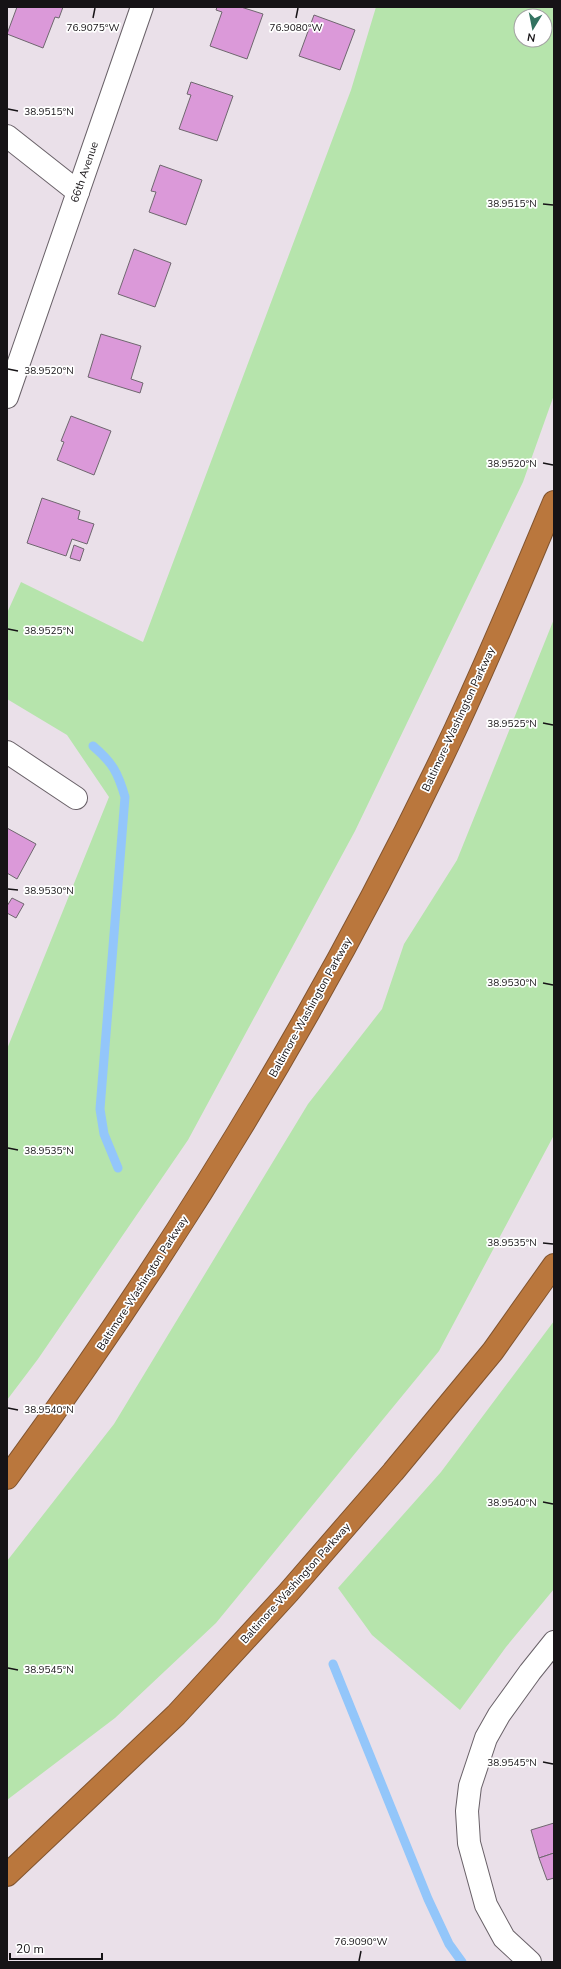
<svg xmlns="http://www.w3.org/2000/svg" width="561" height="1969" viewBox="0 0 561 1969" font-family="'Nunito Sans',sans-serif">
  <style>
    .green { fill: #b6e4ac; fill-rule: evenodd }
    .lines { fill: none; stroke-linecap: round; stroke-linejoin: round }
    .stream { stroke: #93c6fa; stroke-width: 9 }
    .building { fill: #db99d9; stroke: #6f676f }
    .minor-casing { stroke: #696168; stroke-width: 24 }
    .motorway-casing { stroke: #81542f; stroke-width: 24 }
    .minor { stroke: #fff; stroke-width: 22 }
    .motorway { stroke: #ba773d; stroke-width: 22 }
    .ticks { fill: none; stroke: #161316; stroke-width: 1.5 }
    .labels { text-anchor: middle; stroke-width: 3.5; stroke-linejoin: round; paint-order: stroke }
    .street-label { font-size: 11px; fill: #161316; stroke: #fff }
    .ticks-label { font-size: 10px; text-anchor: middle; fill: #161316; stroke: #fff; stroke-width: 3.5; stroke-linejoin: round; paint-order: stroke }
  </style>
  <rect width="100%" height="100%" fill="#eae0e9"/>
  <g class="green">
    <path d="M376 7H554V395L523 482 355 831 188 1140 38 1359 7 1400V1049L109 797 67 735 7 699V613L21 582 143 642 351 90ZM521 16H545V40H521Z"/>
    <polygon points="554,619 554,1135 439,1351 216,1623 115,1718 7,1800 7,1561 114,1424 308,1104 382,1009 404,944 457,860"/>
    <polygon points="554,1321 554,1589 506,1647 460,1710 372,1635 338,1588 441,1472"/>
  </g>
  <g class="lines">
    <g class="stream">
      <path d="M93 746C113 763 118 773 125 797L100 1109 104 1134 118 1168"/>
      <polyline points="333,1664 428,1899 449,1944 462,1962"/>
    </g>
  </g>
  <g class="building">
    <polygon points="17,7 63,7 59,18 55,17 43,48 7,34"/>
    <polygon points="217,7 241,7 263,14 247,59 210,46 222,12 216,10"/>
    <polygon points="314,15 355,30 340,70 299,56"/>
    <polygon points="191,82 233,96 217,141 179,129 191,95 187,94"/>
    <polygon points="160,165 202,180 186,225 149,212 156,192 151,191"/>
    <polygon points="134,249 171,263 155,307 118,294"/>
    <polygon points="101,334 141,346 131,379 143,383 140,393 88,377"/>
    <polygon points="71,416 111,431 94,475 57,460 64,442 61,441"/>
    <polygon points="42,498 80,511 78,519 94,524 87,544 72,539 66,556 27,543"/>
    <polygon points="74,545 84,549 80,561 70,558"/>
    <polygon points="7,828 36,844 17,879 7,873"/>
    <polygon points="12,898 24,904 16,918 7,913 7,906"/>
    <polygon points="554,1823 554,1853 539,1858 531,1830"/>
    <polygon points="554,1853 554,1878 547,1880 539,1858"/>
  </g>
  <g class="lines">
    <defs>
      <g id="minor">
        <polyline points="7,136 78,192"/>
        <polyline points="7,397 142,7"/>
        <polyline points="7,752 76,798"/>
        <polyline points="530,1962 504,1938 486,1905 469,1843 467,1811 470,1786 486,1738 499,1715 530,1672 554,1642"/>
      </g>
      <g id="motorway">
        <path d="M7 1478C179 1243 331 993 455 730 490 655 522 579 554 502"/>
        <polyline points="7,1875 176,1715 288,1593 393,1472 493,1351 554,1265"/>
      </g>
    </defs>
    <use href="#minor" class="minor-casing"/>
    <use href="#motorway" class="motorway-casing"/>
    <use href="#minor" class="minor"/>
    <use href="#motorway" class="motorway"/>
  </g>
  <path class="ticks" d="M93 18 95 8M296 18 298 8M8 109 18 111M543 204 553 205M8 369 18 371M543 463 553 465M8 629 18 631M543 723 553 725M8 889 18 890M543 983 553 985M8 1148 18 1150M543 1243 553 1244M8 1408 18 1410M543 1502 553 1504M8 1668 18 1670M543 1762 553 1764M359 1961 361 1951"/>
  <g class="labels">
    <g class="street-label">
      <text transform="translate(84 172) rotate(-71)" y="4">66th Avenue</text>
      <text transform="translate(458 719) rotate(-65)" y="4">Baltimore-Washington Parkway</text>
      <text transform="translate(310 1007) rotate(-61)" y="4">Baltimore-Washington Parkway</text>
      <text transform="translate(142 1283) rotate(-57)" y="4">Baltimore-Washington Parkway</text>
      <text transform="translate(295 1583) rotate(-48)" y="4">Baltimore-Washington Parkway</text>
    </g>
  </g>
  <g class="ticks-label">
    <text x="296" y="31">76.9080°W</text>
    <text x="93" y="31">76.9075°W</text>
    <text x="49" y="115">38.9515°N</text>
    <text x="512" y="207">38.9515°N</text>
    <text x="49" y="374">38.9520°N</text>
    <text x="512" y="467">38.9520°N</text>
    <text x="49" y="634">38.9525°N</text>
    <text x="512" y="727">38.9525°N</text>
    <text x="49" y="894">38.9530°N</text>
    <text x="512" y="986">38.9530°N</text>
    <text x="49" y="1154">38.9535°N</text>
    <text x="512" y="1246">38.9535°N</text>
    <text x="49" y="1413">38.9540°N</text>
    <text x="512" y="1506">38.9540°N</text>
    <text x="49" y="1673">38.9545°N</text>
    <text x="512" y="1766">38.9545°N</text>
    <text x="361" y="1945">76.9090°W</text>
  </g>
  <rect width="561" height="1969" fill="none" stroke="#161316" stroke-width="16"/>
  <g transform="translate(533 28) rotate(190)"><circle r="19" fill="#ffffff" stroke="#a2a1a2"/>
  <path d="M0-3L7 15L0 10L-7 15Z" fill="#337361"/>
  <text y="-6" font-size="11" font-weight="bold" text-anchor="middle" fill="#161316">N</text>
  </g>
  <path d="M10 1953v6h92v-6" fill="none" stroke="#161316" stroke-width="2"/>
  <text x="16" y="1953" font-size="12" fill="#161316" stroke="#ffffff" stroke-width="3" paint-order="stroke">20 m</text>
</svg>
